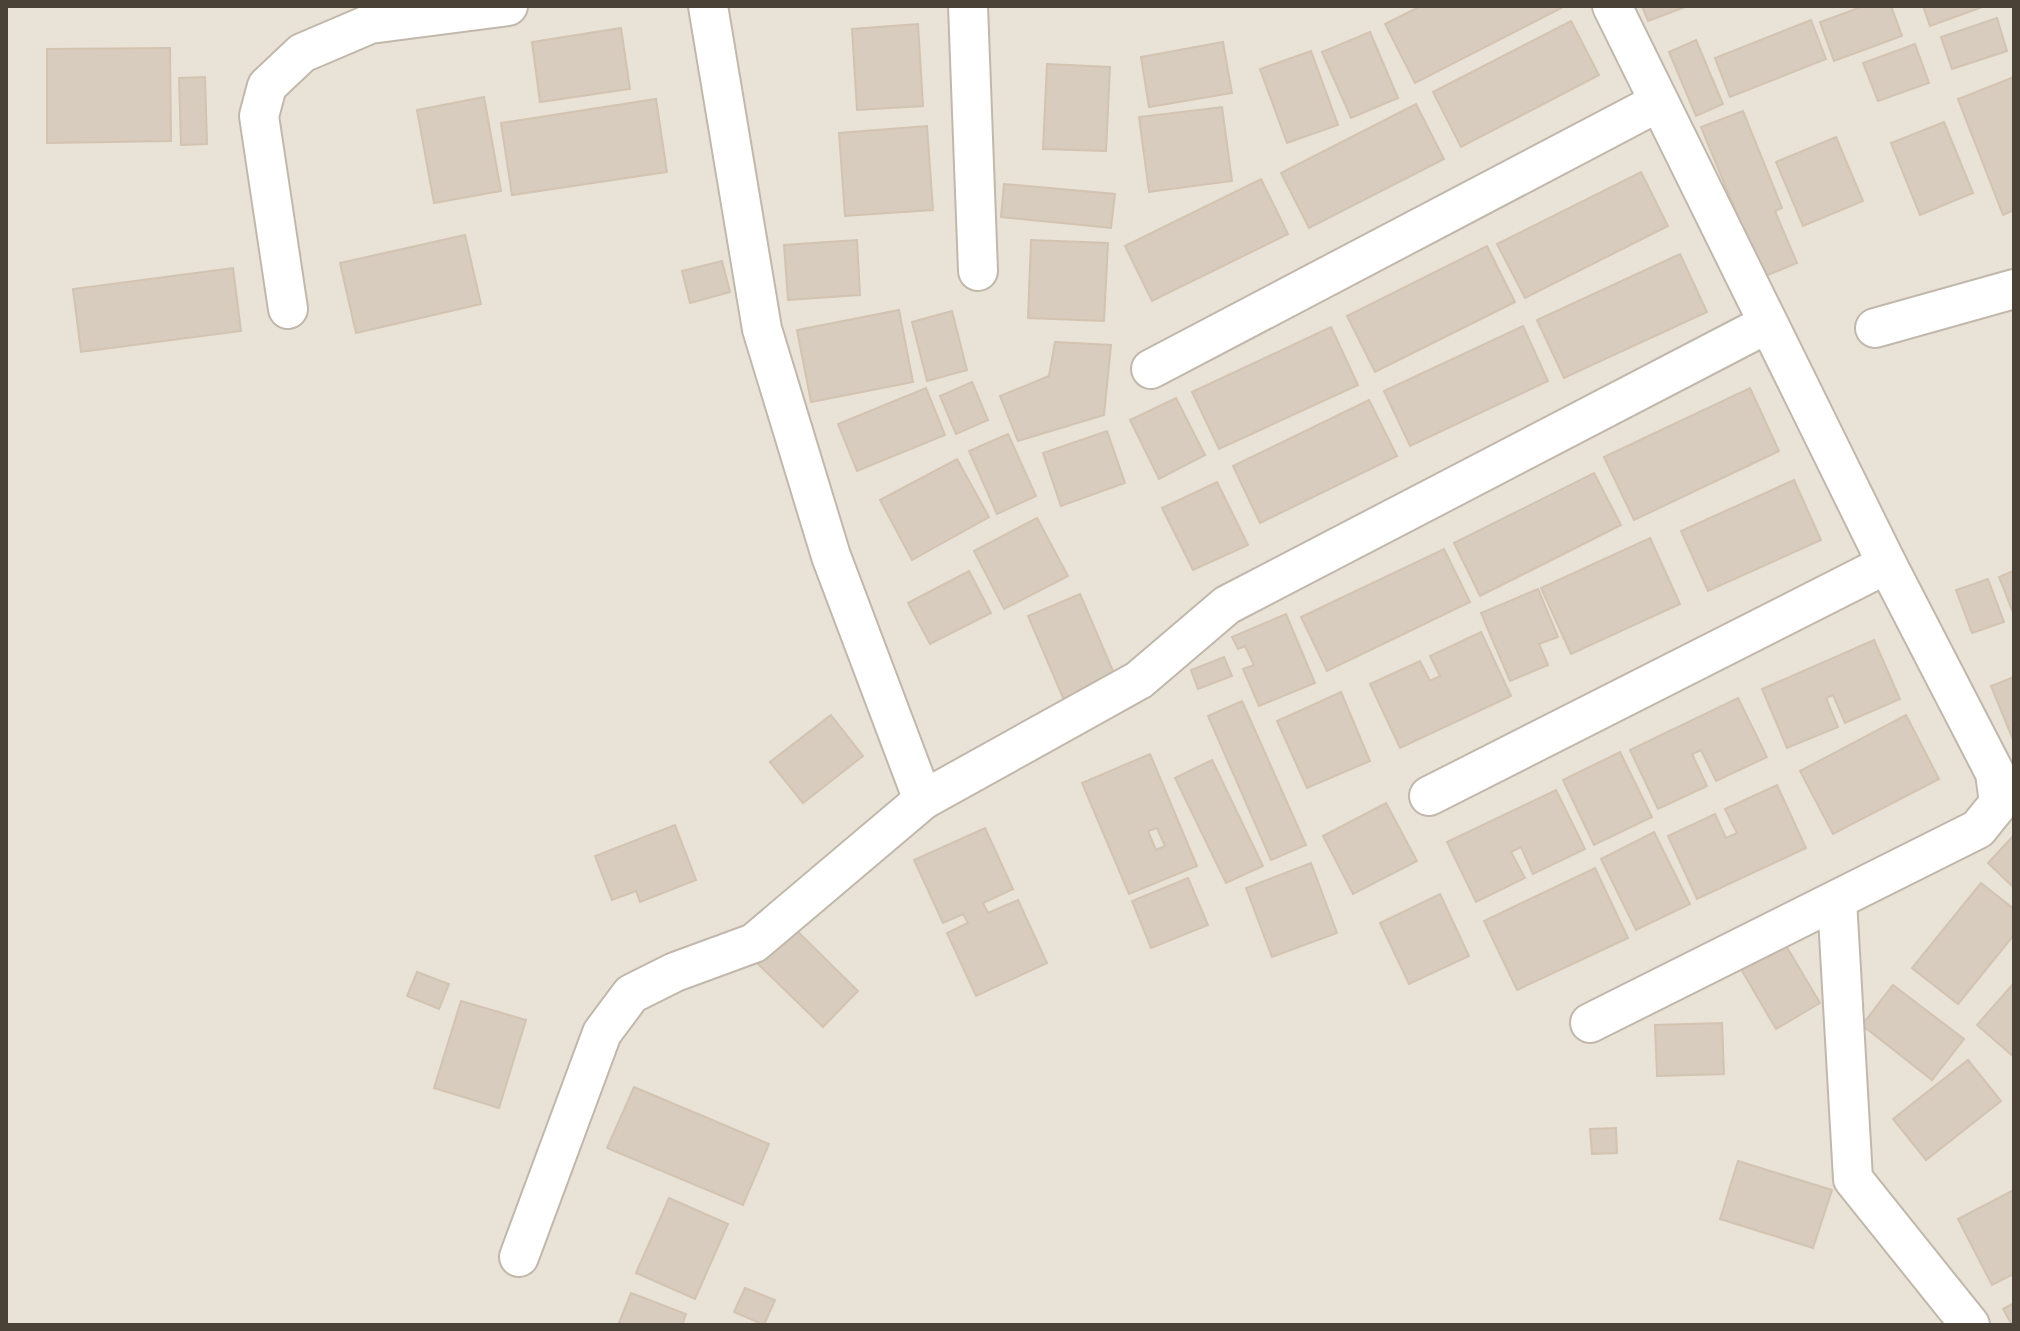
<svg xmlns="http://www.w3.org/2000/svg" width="2020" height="1331" viewBox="0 0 2020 1331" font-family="'Archivo Narrow',sans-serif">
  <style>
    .residential { fill: #e9e2d7 }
    .building { fill: #d8ccbe; stroke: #d3c3b1; stroke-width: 2; fill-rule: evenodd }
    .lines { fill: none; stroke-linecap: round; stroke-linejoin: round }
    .minor-casing { stroke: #c1b8ab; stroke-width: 42 }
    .minor { stroke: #fff; stroke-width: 38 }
  </style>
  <rect width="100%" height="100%" fill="#f5f1e9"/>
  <rect class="residential" x="6" y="6" width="2008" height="1319"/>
  <g class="building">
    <polygon points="1421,6 1565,6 1415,83 1385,24"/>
    <polygon points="1642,6 1688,6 1648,21"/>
    <polygon points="1864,6 1891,6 1902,36 1834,61 1820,22"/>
    <polygon points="1923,6 1985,6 1930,26"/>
    <polygon points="1997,18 2007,51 1952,69 1941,37"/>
    <polygon points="1811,20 1826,59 1730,97 1715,58"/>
    <polygon points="1571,21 1599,75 1461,147 1433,92"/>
    <polygon points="918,24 923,106 857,110 852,29"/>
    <polygon points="621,28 630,89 540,102 532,42"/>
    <polygon points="1370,32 1398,98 1351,118 1322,52"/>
    <polygon points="1696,40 1723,104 1696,116 1669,52"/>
    <polygon points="1223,42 1232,93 1149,107 1141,57"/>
    <polygon points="1915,44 1929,83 1878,101 1863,63"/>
    <polygon points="170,48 171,141 47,143 47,49"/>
    <polygon points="1311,51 1338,125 1287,143 1260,69"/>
    <polygon points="1047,64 1110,67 1106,151 1043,149"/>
    <polygon points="205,77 207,144 181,145 179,78"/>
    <polygon points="2014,77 2014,210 2003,215 1958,99"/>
    <polygon points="484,97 501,191 434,203 417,110"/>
    <polygon points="656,99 667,172 512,195 501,123"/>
    <polygon points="1416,104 1444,159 1309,228 1281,173"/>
    <polygon points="1222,107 1232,181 1149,192 1139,117"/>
    <polygon points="1743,111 1782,208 1775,211 1797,263 1763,277 1701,127"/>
    <polygon points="1944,122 1973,193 1920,215 1891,143"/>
    <polygon points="927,126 933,210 845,216 839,133"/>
    <polygon points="1836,137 1863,201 1803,226 1776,162"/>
    <polygon points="1641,172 1668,226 1525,298 1497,244"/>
    <polygon points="1261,179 1288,234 1152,301 1125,246"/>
    <polygon points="1004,184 1115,194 1111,228 1001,217"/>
    <polygon points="465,235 481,304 356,333 340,263"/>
    <polygon points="857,240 860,295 788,300 784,245"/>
    <polygon points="1031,240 1108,243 1104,321 1028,318"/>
    <polygon points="1487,246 1515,302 1375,372 1347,316"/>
    <polygon points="1680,254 1707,312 1564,378 1537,320"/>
    <polygon points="722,261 730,292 690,303 682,271"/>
    <polygon points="233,268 241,331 81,352 73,289"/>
    <polygon points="899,310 913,382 811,402 797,330"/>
    <polygon points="952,311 967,370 927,381 912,322"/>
    <polygon points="1523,326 1548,381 1410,446 1384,391"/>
    <polygon points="1331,327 1358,385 1219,449 1192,392"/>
    <polygon points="1055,342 1111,345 1104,415 1018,441 1000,396 1049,376"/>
    <polygon points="972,382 988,420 956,434 940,396"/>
    <polygon points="926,388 945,435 857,471 838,424"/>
    <polygon points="1750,388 1779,451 1634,520 1604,457"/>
    <polygon points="1176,398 1205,455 1159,479 1130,420"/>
    <polygon points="1369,400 1397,456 1260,523 1233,466"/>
    <polygon points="1107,431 1125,483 1061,506 1043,453"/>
    <polygon points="1008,434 1036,496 997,514 969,451"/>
    <polygon points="957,459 989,517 912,560 880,500"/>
    <polygon points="1594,473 1621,525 1480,596 1454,543"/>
    <polygon points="1794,480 1821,540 1708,591 1681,531"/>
    <polygon points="1217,482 1248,545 1193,570 1162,508"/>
    <polygon points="1037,518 1068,576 1004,609 974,551"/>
    <polygon points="1650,538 1680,604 1571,654 1541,588"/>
    <polygon points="1444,549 1470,602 1327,671 1301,617"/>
    <polygon points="969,571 991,613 930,644 908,603"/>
    <polygon points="2013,571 2014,571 2014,615 1999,577"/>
    <polygon points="1988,579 2004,622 1972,633 1956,590"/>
    <polygon points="1538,589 1558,637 1539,644 1548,665 1510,681 1481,613"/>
    <polygon points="1080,594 1116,678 1064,700 1028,616"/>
    <polygon points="1286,614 1315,683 1259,706 1243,669 1254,665 1245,646 1238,649 1232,637"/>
    <polygon points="1481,632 1511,696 1400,748 1370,684 1420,661 1430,681 1440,676 1430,656"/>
    <polygon points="1874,640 1900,699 1845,723 1833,695 1826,698 1838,727 1787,748 1762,689"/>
    <polygon points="1224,657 1232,676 1198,689 1191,670"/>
    <polygon points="2014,677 2014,742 1991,686"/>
    <polygon points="1341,692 1370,761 1307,788 1277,721"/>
    <polygon points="1738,698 1767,757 1716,781 1701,750 1692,754 1707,786 1658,809 1630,750"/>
    <polygon points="1242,701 1306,845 1271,860 1208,716"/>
    <polygon points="831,715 863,756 803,803 770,762"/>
    <polygon points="1906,715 1939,779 1833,834 1800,771"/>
    <polygon points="1620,752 1652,817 1594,845 1563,780"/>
    <path d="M1150 754 1197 866 1129 894 1082 783ZM1157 828 1165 846 1156 850 1148 831Z"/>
    <polygon points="1212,760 1263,866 1226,883 1175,778"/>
    <polygon points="1777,785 1806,848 1697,899 1668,836 1715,814 1726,838 1737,833 1725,809"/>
    <polygon points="1556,790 1585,849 1533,874 1521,847 1511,852 1525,878 1476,902 1447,842"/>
    <polygon points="1386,803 1417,861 1353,894 1323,836"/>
    <polygon points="675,825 696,880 640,902 636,891 612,900 595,856"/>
    <polygon points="985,828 1013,889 983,903 988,913 1018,900 1047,963 976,996 947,933 968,923 963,914 943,923 914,860"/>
    <polygon points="1654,832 1690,904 1636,930 1601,859"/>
    <polygon points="2014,835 2014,888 1988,863"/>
    <polygon points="1311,863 1337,933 1272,957 1246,888"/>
    <polygon points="1595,868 1628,938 1517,990 1484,921"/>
    <polygon points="1188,878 1208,925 1151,948 1132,901"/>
    <polygon points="1981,883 2014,909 2014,935 1958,1004 1912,968"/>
    <polygon points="1440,894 1469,956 1409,984 1380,923"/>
    <polygon points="792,926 858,991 823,1027 756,962"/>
    <polygon points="1785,944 1820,1003 1776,1029 1741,969"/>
    <polygon points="417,972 449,984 439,1009 407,996"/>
    <polygon points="2014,983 2014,1057 1977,1025"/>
    <polygon points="1893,985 1964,1039 1932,1080 1862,1025"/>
    <polygon points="461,1001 526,1020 499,1108 434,1088"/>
    <polygon points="1722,1023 1724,1074 1657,1076 1655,1025"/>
    <polygon points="1968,1060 2001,1101 1926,1160 1893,1119"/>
    <polygon points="634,1087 769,1144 743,1205 607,1148"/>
    <polygon points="1616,1128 1617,1153 1592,1154 1590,1129"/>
    <polygon points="1738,1161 1832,1190 1813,1248 1720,1219"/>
    <polygon points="2014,1190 2014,1274 1992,1285 1958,1219"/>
    <polygon points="669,1198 728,1224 695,1299 636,1273"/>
    <polygon points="745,1288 775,1300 764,1325 734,1312"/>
    <polygon points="631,1293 686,1314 682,1325 618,1325"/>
    <polygon points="2014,1303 2014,1325 2012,1325 2003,1309"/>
  </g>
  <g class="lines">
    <defs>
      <g id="minor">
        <polyline points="708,6 762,329 831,556 923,800"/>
        <polyline points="968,6 978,271"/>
        <polyline points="288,309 259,116 267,86 302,53 370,24 508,6"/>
        <polyline points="1875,328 2014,289"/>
        <polyline points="1151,369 1659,102"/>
        <polyline points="1429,796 1887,564"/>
        <polyline points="1837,900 1853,1179 1970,1325"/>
        <polyline points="1590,1023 1978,829 1999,803 1995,773 1887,564 1612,6"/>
        <polyline points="519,1257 602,1033 631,994 675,972 754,943 923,800 1139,680 1227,605 1767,324"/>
      </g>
    </defs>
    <use href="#minor" class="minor-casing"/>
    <use href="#minor" class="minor"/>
  </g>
  <rect width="2020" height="1331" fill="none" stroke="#4a4137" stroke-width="16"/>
</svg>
